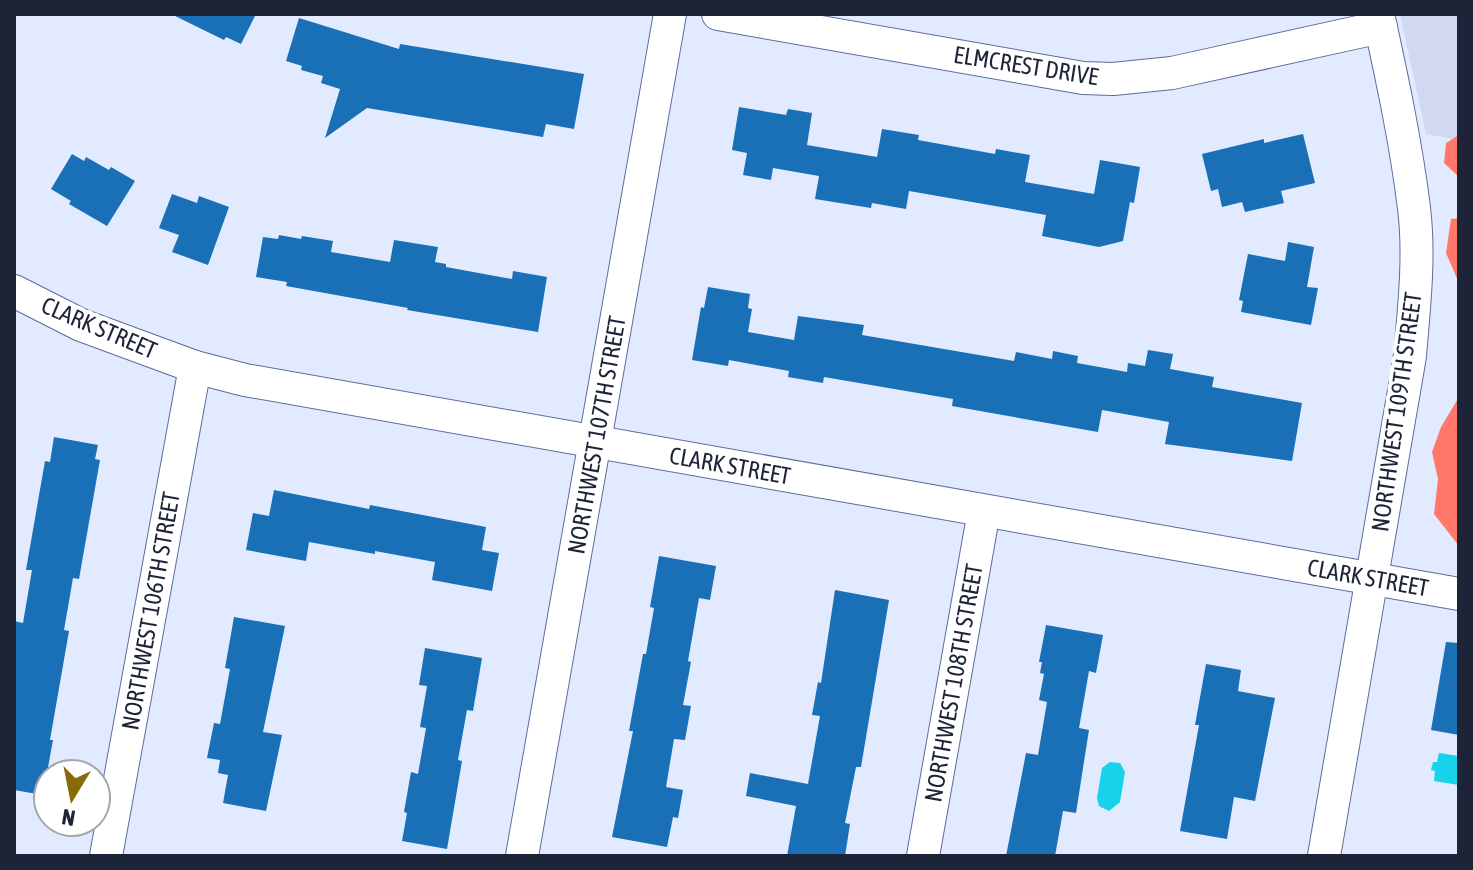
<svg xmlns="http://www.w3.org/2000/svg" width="1473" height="870" viewBox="0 0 1473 870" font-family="'Asap Condensed',sans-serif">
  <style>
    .built { fill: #d0d9f0 }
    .forest { fill: #ff7869 }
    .water { fill: #17d2e8 }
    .building { fill: #1970b6 }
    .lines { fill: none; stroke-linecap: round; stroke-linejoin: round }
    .minor-casing { stroke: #5d6d9b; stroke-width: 34 }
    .minor { stroke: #fff; stroke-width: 32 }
    .labels { text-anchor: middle; stroke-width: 8; stroke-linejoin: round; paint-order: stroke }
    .street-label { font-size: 24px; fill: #1d2437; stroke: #fff }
  </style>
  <rect width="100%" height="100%" fill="#e1eafe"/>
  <polygon class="built" points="1400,14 1459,14 1459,140 1426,134"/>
  <g class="forest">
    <polygon points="1459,135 1459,177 1444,163 1446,143"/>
    <polygon points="1459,218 1459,283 1446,253 1451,219"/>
    <polygon points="1459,397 1459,546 1434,514 1438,479 1432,452 1441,427"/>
  </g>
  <g class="water">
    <polygon points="1439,753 1459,756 1459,785 1434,781 1435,771 1431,770 1433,762 1437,762"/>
    <polygon points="1110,762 1120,763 1125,772 1120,802 1109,811 1099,806 1097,798 1102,768"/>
  </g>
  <g class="building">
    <polygon points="171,14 256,14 241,44 226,37 224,40"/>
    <polygon points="299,18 399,49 400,44 584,74 574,129 546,124 543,137 367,108 325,138 340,89 321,83 323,76 301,70 302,66 286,61"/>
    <polygon points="739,107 786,115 788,109 812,113 807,145 877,157 882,129 919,135 918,140 995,154 996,149 1030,155 1025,182 1094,194 1100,160 1140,167 1134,203 1130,202 1123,241 1099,247 1042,236 1046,215 909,191 906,209 872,203 871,208 815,199 819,176 773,168 771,180 743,175 747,153 732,150"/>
    <polygon points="1303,134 1315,183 1281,191 1284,203 1245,212 1242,202 1222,207 1218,189 1211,191 1202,154 1264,139 1264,143"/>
    <polygon points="72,154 84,161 86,157 109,170 111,167 135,181 107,226 69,204 71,201 51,189"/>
    <polygon points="172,194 197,203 199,196 229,207 208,265 172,252 179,235 159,228"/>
    <polygon points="279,235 301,239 302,236 333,241 331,252 390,262 394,240 438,247 435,262 446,264 446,267 512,279 513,271 547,277 538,332 407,310 408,308 286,286 287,282 256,277 263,237 278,239"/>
    <polygon points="1288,242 1314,247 1307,287 1318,288 1311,325 1241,312 1243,301 1239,300 1248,254 1285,261"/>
    <polygon points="708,287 750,294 748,308 752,309 748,332 794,340 798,316 864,325 862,335 1014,361 1016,352 1052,359 1053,351 1078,356 1077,363 1127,372 1128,363 1145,366 1148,350 1173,354 1170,369 1214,377 1212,387 1302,403 1292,461 1165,444 1169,422 1102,410 1098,432 952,406 953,399 824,377 823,383 788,377 789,371 729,360 728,366 692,360 701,307 704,308"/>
    <polygon points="54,437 98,445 95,459 100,460 79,579 73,578 64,630 69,631 50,740 53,740 43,795 14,790 14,621 23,623 32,570 26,570 45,461 50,462"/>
    <polygon points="274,490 369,509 370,505 486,527 482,550 499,553 492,591 432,580 435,562 375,551 375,554 309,542 306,561 246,550 253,513 269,516"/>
    <polygon points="659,556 716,566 710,600 699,598 688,661 691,662 683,705 691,706 685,740 674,739 666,787 683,790 678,818 673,817 667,847 612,837 633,731 629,731 643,654 646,654 654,608 650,607"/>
    <polygon points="835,590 889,600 861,767 856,767 845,823 850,824 845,856 787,856 796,806 746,796 750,773 808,784 820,716 812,715 818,682 821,683"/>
    <polygon points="234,617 285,626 263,732 282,735 266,811 223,803 228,775 218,773 220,760 207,758 214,723 220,724 230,669 225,668"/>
    <polygon points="1046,625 1103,635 1096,673 1089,671 1079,728 1089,730 1083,768 1076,813 1063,811 1055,856 1006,856 1026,753 1038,755 1047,702 1039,700 1044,674 1040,673 1042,662 1039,662"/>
    <polygon points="1446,642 1459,643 1459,735 1431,730"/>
    <polygon points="425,648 482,658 473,711 467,710 458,760 462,761 447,849 402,841 407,813 404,812 411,772 418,774 426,728 420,727 427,686 419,685"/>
    <polygon points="1206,664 1241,670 1238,691 1275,698 1255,801 1234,797 1227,839 1180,831 1199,725 1195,725"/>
  </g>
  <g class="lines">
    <defs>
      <g id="minor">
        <polyline points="718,14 1083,78 1113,79 1172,73 1381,27"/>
        <polyline points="14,291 81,325 195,367 245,380 1459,594"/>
        <polyline points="106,856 195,367"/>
        <polyline points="522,856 670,14"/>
        <polyline points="923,856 984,511"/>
        <path d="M1324 856 1410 356C1414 307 1420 257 1414 208 1406 143 1392 78 1378 14"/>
      </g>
    </defs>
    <use href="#minor" class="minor-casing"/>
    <use href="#minor" class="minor"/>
  </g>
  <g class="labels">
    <g class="street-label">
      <text transform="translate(1026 66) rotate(9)" y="8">ELMCREST DRIVE</text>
      <text transform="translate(99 328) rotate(23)" y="8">CLARK STREET</text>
      <text transform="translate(1397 412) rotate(-82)" y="8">NORTHWEST 109TH STREET</text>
      <text transform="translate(597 435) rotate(-80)" y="8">NORTHWEST 107TH STREET</text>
      <text transform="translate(730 466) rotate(10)" y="8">CLARK STREET</text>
      <text transform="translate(1368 578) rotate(10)" y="8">CLARK STREET</text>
      <text transform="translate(151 611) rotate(-80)" y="8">NORTHWEST 106TH STREET</text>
      <text transform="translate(954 683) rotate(-80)" y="8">NORTHWEST 108TH STREET</text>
    </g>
  </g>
  <rect width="1473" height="870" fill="none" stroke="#1d2437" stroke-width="32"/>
  <g transform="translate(72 798) rotate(190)"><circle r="38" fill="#ffffff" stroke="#a5a7af" stroke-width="2"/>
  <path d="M0-6L14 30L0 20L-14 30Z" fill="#886a08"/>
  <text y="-12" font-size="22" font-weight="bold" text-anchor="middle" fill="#1d2437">N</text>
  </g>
</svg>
